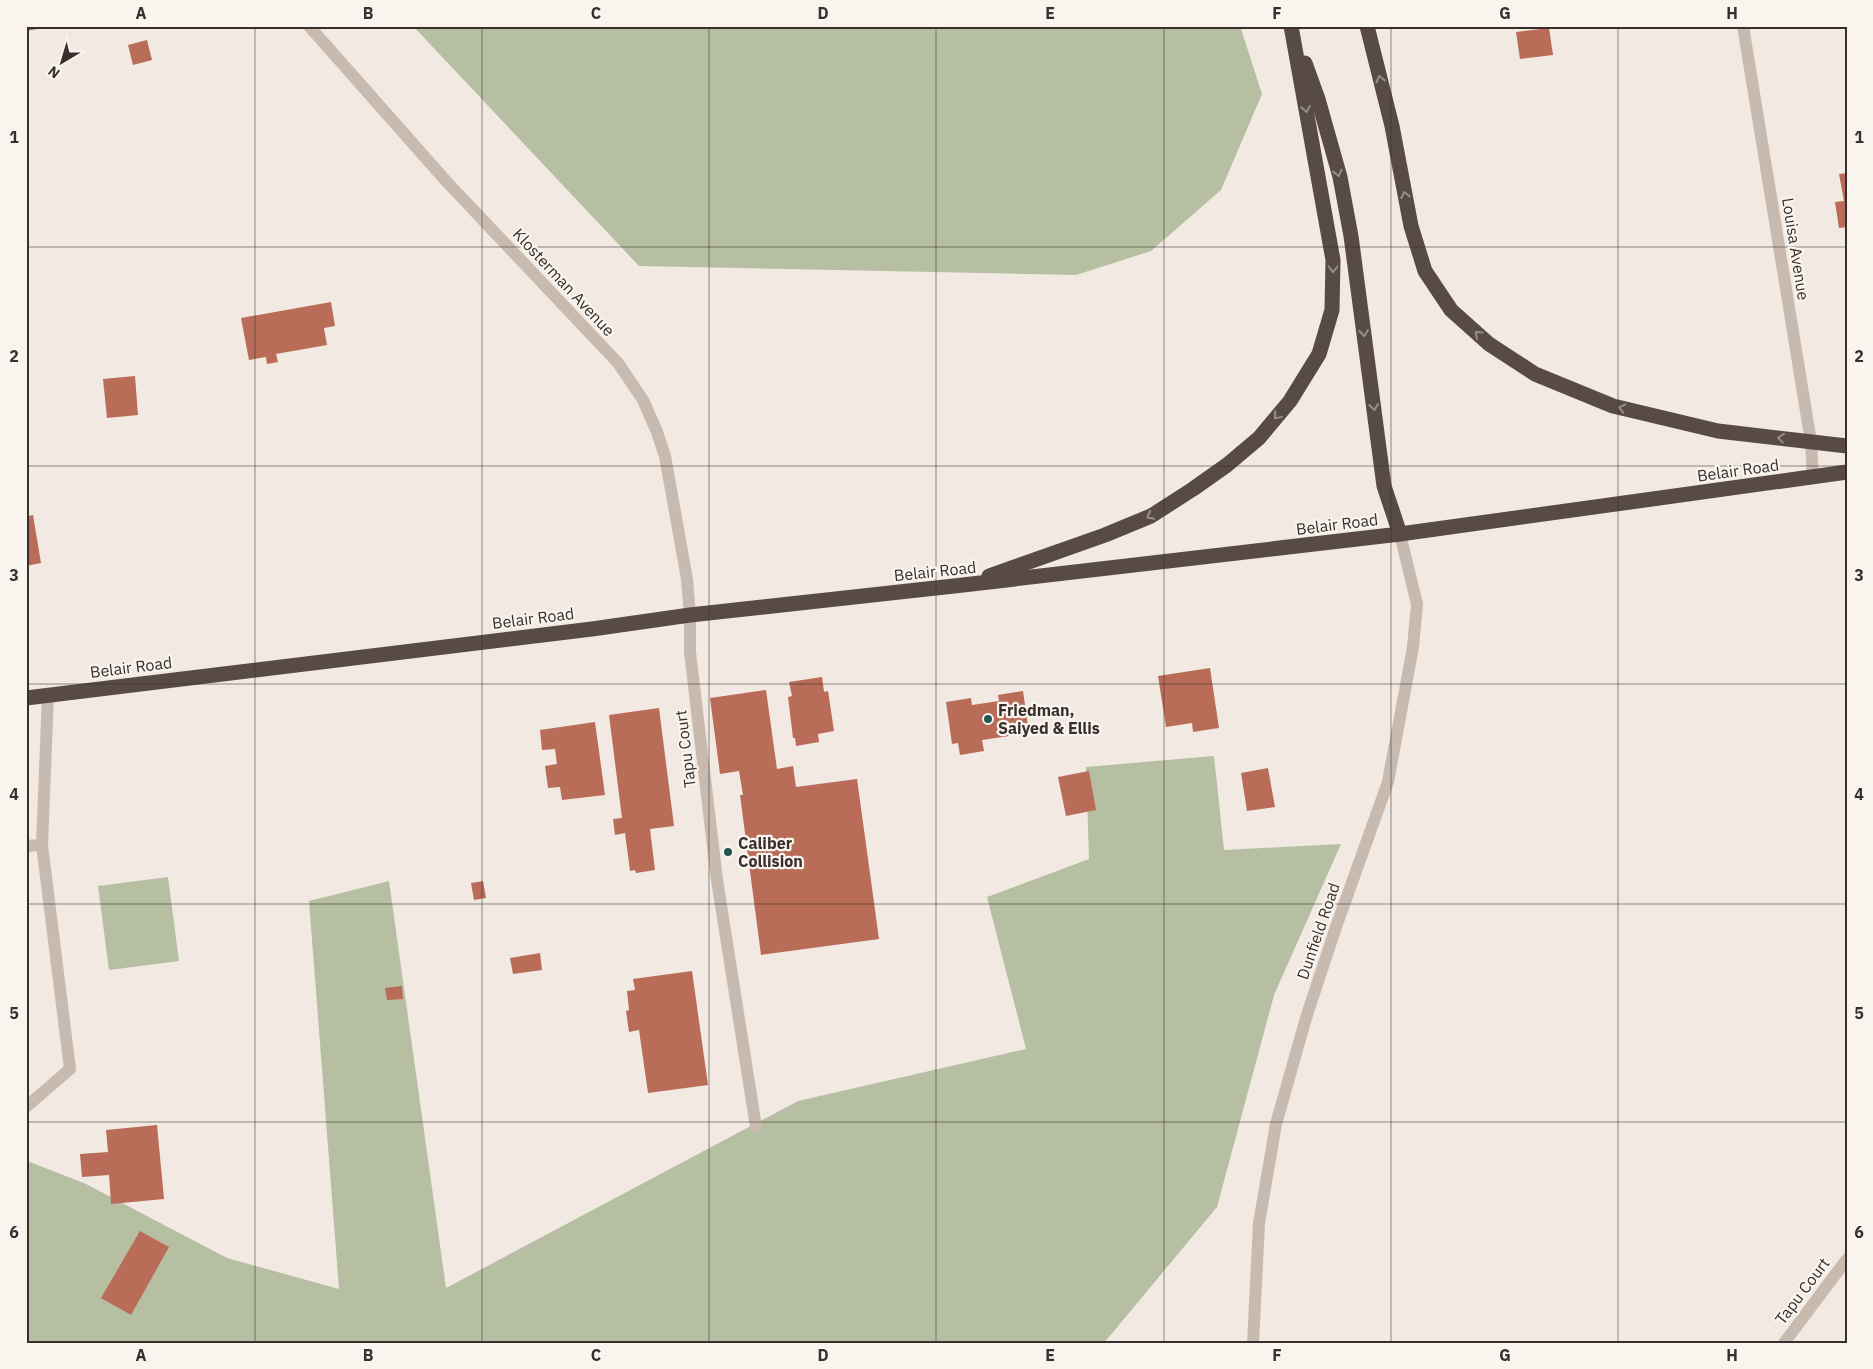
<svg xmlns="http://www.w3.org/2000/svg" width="1873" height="1369" viewBox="0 0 1873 1369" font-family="'IBM Plex Sans',sans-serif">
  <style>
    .green { fill: #b7bfa3 }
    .building { fill: #b96c58 }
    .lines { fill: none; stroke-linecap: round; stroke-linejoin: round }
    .minor { stroke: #c8baaf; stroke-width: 12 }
    .highway { stroke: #584a44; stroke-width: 15 }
    .oneway { stroke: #988e88 }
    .grid { fill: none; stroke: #382f2c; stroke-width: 1; stroke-opacity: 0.55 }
    .poi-dot { fill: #265455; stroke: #f9f4ee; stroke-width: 2 }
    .labels { text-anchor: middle; stroke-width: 4.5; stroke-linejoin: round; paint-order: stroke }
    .street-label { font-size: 16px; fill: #382f2c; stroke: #f9f4ee }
    .poi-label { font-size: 16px; font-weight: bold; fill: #382f2c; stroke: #f9f4ee; text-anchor: start }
    .neatline { fill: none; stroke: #382f2c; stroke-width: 2 }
    .grid-label { font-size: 16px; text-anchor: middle; font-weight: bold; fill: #382f2c }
  </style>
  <rect width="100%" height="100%" fill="#f1e9e2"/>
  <g class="green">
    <polygon points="413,26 1240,26 1262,94 1221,190 1151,251 1076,275 639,266"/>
    <polygon points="1214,756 1224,850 1341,844 1274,995 1217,1207 1104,1343 26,1343 26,1165 30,1162 86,1184 227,1258 339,1289 309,901 389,881 446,1288 798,1101 1026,1049 987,897 1089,859 1086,767"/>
    <polygon points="168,877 179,961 109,970 98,886"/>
  </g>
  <g class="building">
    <polygon points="26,26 48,26 48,27 26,31"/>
    <polygon points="1549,28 1553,55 1520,59 1516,32"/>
    <polygon points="147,40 152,60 133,65 128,45"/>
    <polygon points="1847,173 1847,227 1839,228 1835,202 1844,201 1839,174"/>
    <polygon points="331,302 335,326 324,328 327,345 276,354 278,362 267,364 266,357 249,360 241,318"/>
    <polygon points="135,376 138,415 107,418 103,379"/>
    <polygon points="26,505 29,516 33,515 41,563 26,566"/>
    <polygon points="1210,668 1219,728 1193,732 1192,723 1166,727 1158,676"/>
    <polygon points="822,677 824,692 828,691 834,731 818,734 819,742 796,746 795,738 793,738 788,697 792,696 789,682"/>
    <polygon points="766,690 777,769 793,766 796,787 857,779 879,939 761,955 740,795 743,795 739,771 720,774 710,698"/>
    <polygon points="1023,691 1029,733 982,740 984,751 960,755 958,743 952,744 946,702 971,698 972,705 999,701 998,695"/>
    <polygon points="659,708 674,826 650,829 655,870 636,873 635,870 630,871 625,833 615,835 613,819 622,818 609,715"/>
    <polygon points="595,722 605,795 562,800 560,787 548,788 545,766 557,764 555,749 542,750 540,730"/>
    <polygon points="1268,768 1275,807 1247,811 1241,773"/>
    <polygon points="1089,771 1096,810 1066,816 1058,777"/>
    <polygon points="483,881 486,898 474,900 471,883"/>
    <polygon points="540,953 542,970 513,974 510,958"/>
    <polygon points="692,971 708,1085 648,1093 639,1030 629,1032 626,1011 629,1010 627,991 635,990 633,979"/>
    <polygon points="402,986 403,999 387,1000 385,988"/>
    <polygon points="157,1125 164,1199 111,1204 109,1175 82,1177 80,1154 108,1152 106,1130"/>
    <polygon points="140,1231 169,1247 131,1315 101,1298"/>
  </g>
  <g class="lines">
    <g class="minor">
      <polyline points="309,26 446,181 618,363 643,400 657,432 665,456 687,579 690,615 690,652 717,880 756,1127"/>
      <polyline points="1743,26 1811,442 1813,477"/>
      <polyline points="26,846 42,845"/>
      <polyline points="26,1107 70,1069 42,845 48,695"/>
      <polyline points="1253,1343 1259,1223 1276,1124 1306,1018 1336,927 1388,782 1413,647 1417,604 1400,534"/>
      <polyline points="1784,1343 1847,1259"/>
    </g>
    <g class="highway">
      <polyline points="1367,26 1392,126 1411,226 1425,271 1451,310 1489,344 1535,374 1613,406 1718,431 1847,446"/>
      <polyline points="1305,63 1318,99 1340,177 1351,236 1384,486 1400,534"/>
      <polyline points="989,576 1105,535 1151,516 1193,489 1227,465 1259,438 1290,401 1319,354 1332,310 1333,260 1291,26"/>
      <polyline points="26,698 592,629 690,615 963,585 1400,534 1847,472"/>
    </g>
  </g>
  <defs><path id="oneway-chevron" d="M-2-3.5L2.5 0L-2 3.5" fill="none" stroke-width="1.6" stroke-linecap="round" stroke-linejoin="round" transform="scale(1.25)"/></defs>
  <g class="oneway">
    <use href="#oneway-chevron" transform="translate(1380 79) rotate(-104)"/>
    <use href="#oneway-chevron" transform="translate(1306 109) rotate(80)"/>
    <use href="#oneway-chevron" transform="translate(1338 173) rotate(76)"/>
    <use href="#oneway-chevron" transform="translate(1405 195) rotate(-101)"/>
    <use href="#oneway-chevron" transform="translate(1333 269) rotate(92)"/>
    <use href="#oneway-chevron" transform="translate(1364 333) rotate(83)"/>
    <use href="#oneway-chevron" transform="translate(1478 334) rotate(-138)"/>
    <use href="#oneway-chevron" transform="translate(1374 407) rotate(83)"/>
    <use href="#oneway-chevron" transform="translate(1622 408) rotate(-167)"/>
    <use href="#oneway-chevron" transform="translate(1277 416) rotate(130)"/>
    <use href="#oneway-chevron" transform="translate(1781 438) rotate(-173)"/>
    <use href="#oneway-chevron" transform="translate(1150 516) rotate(153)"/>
  </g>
  <path class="grid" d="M255 26V1343M482 26V1343M709 26V1343M936 26V1343M1164 26V1343M1391 26V1343M1618 26V1343M26 247H1847M26 466H1847M26 684H1847M26 904H1847M26 1122H1847"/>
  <g class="poi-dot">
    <circle cx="988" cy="719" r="5"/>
    <circle cx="728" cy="852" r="5"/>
  </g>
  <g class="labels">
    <g class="street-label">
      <text transform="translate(1796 249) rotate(81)" y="6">Louisa Avenue</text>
      <text transform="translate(564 282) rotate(47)" y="6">Klosterman Avenue</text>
      <text transform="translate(1738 470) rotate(-8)" y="6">Belair Road</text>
      <text transform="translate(1337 524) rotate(-7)" y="6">Belair Road</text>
      <text transform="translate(935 571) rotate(-6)" y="6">Belair Road</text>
      <text transform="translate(533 618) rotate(-7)" y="6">Belair Road</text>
      <text transform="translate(131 667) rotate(-7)" y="6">Belair Road</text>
      <text transform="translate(685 749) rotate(-97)" y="6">Tapu Court</text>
      <text transform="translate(1318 931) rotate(-71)" y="6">Dunfield Road</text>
      <text transform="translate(1802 1291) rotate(-53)" y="6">Tapu Court</text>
    </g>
    <g class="poi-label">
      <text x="998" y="716">Friedman,<tspan x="998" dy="18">Saiyed &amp; Ellis</tspan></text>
      <text x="738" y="849">Caliber<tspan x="738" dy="18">Collision</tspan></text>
    </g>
  </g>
  <rect width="1873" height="1369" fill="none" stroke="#f9f4ee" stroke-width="55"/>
  <g transform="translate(62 62) rotate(218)" stroke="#f9f4ee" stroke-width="4" paint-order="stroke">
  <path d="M0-4L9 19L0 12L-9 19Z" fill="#382f2c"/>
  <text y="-8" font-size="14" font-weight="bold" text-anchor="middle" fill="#382f2c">N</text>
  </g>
  <rect x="28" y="28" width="1818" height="1314" class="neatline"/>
  <g class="grid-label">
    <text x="141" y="19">A</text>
    <text x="368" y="19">B</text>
    <text x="596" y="19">C</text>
    <text x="823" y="19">D</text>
    <text x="1050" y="19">E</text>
    <text x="1277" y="19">F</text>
    <text x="1505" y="19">G</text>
    <text x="1732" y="19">H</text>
    <text x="14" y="143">1</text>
    <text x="1859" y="143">1</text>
    <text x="14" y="362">2</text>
    <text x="1859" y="362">2</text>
    <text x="14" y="581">3</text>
    <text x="1859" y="581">3</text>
    <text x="14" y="800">4</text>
    <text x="1859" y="800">4</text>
    <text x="14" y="1019">5</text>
    <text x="1859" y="1019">5</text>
    <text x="14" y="1238">6</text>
    <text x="1859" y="1238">6</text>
    <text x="141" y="1361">A</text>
    <text x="368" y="1361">B</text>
    <text x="596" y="1361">C</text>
    <text x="823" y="1361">D</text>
    <text x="1050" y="1361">E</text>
    <text x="1277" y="1361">F</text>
    <text x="1505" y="1361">G</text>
    <text x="1732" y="1361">H</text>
  </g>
</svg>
